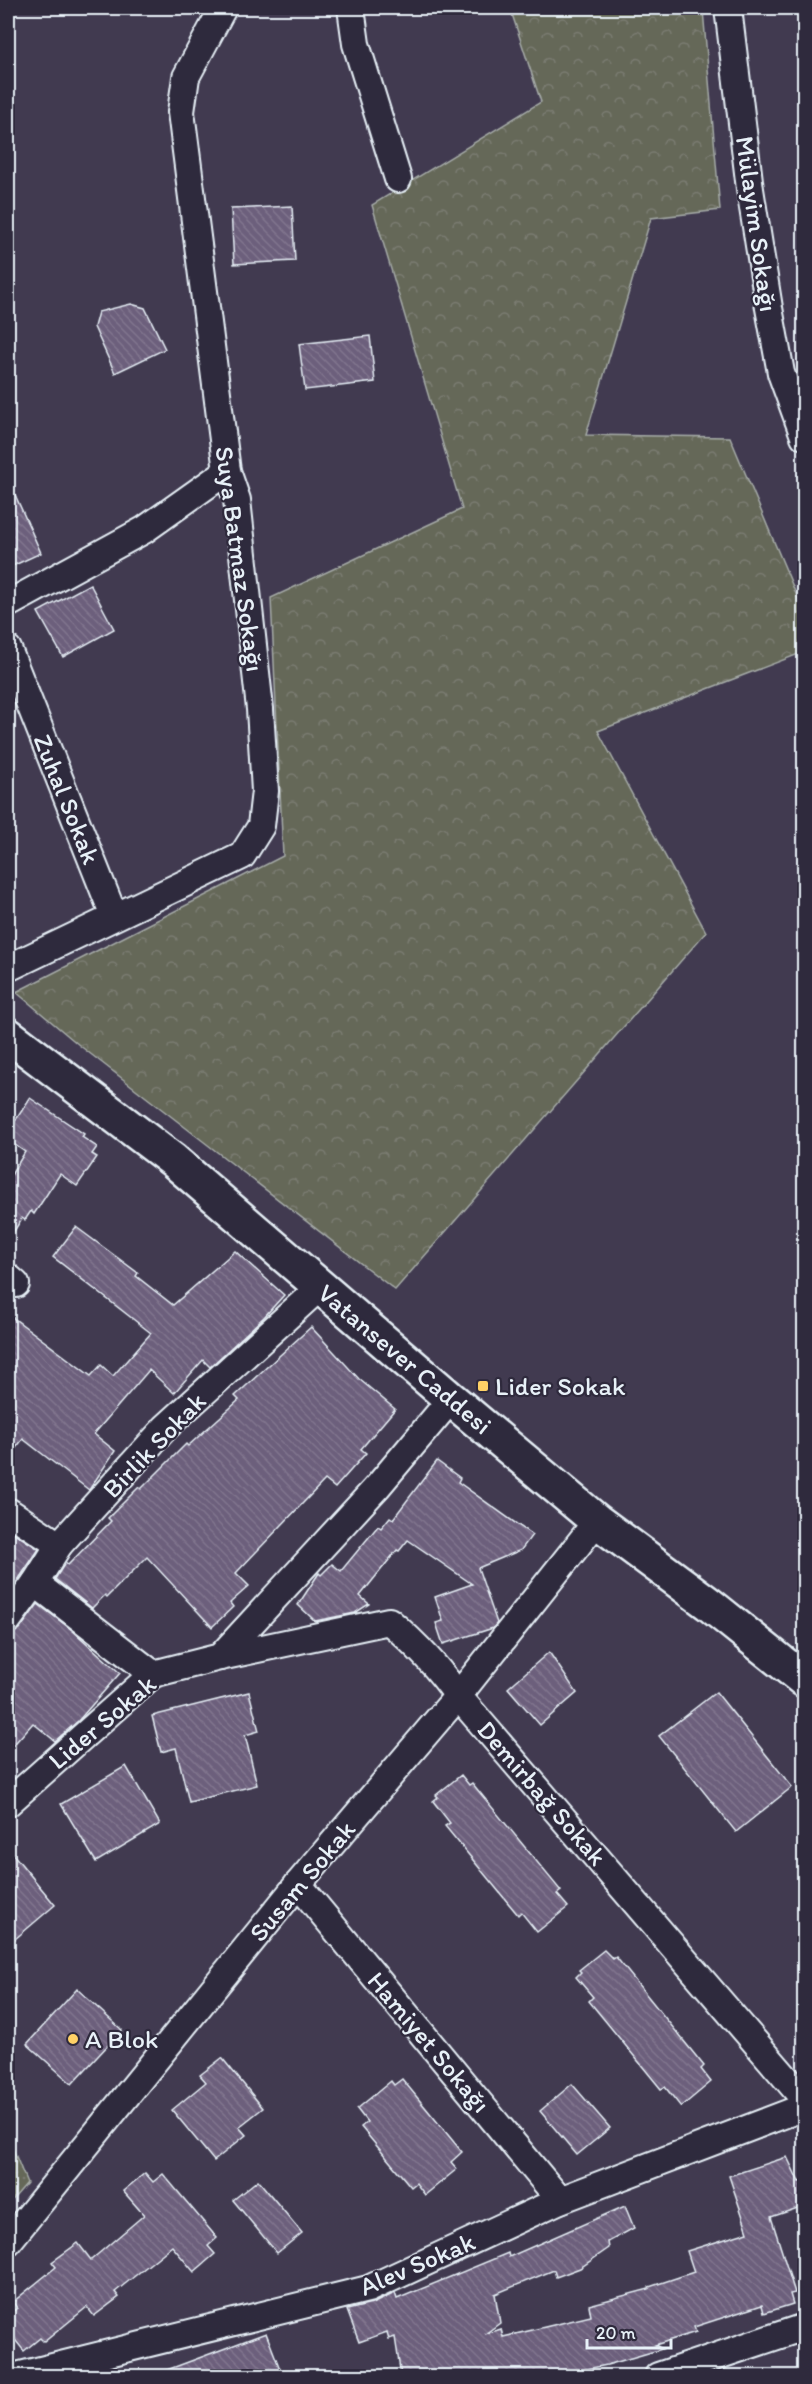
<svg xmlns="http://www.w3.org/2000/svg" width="812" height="2384" viewBox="0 0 812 2384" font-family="Itim,sans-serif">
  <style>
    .grass { fill: url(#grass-dots); stroke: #a6aca8; stroke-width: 1.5 }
    .forest { fill: url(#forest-crowns); stroke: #a6aca8; stroke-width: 1.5 }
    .building { fill: url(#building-back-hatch); stroke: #e8f1f8; stroke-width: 1.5 }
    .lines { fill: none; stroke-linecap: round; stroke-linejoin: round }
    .street-casing { stroke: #e8f1f8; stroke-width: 30 }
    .secondary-casing { stroke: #e8f1f8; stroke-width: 38 }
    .street { stroke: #2f2a3d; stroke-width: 26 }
    .secondary { stroke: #2f2a3d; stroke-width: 33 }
    .poi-dot { fill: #ffd166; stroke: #2f2a3d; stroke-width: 2 }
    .labels { text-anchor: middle; stroke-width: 4.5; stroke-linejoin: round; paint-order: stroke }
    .street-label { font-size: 26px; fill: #e8f1f8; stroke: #2f2a3d }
    .poi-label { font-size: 26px; fill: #e8f1f8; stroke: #2f2a3d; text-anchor: start }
  </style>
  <defs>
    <pattern id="grass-dots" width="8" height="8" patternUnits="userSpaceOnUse" patternTransform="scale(1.5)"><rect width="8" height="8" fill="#656759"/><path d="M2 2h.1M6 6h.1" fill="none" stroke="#7b7d72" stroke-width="1.8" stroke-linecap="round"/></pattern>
    <pattern id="forest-crowns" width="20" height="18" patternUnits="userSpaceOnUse" patternTransform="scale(1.5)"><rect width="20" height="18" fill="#656759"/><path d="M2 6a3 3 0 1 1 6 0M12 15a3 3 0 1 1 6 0" fill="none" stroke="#7b7d72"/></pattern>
    <pattern id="building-back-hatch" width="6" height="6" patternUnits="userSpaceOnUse" patternTransform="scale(1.5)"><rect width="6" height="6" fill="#6c5e7b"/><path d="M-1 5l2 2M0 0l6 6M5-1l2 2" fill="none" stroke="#81768e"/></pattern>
  </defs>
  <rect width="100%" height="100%" fill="#413a50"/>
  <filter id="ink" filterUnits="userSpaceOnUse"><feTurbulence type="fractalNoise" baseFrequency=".0167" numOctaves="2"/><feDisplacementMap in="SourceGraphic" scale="12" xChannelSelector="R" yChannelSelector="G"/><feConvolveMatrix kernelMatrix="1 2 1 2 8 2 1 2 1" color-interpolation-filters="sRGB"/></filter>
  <g filter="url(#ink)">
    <polygon class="grass" points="8,2137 27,2183 8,2205"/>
    <polygon class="forest" points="510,8 682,8 703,10 720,210 651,218 586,435 730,437 804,613 804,652 598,731 706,932 395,1290 79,1045 16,992 283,856 271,598 462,509 372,205 541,102"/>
    <g class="building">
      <polygon points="292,206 295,261 234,264 231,209"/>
      <polygon points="131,304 145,308 165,349 115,373 94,327 98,312"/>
      <polygon points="370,336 375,382 305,390 299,344"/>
      <polygon points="8,479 41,553 8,568"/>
      <polygon points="90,584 114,629 63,657 38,612"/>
      <polygon points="30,1098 84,1134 82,1137 97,1147 92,1154 97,1157 77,1186 60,1174 34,1214 31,1211 25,1220 22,1218 8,1241 8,1180 25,1152 8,1140 8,1132"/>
      <polygon points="76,1227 138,1273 136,1276 173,1305 235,1251 284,1295 264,1317 210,1367 203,1360 174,1393 149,1370 94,1434 115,1451 89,1490 23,1439 8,1458 8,1314 91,1376 101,1365 113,1376 151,1333 53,1257"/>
      <polygon points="311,1327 359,1379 395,1409 361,1449 366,1453 335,1488 325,1480 236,1573 249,1586 230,1603 233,1607 212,1627 147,1557 107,1597 105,1595 92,1608 55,1579 65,1563 68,1565 111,1521 108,1518 139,1487 141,1489 186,1444 188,1446 239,1400 235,1396"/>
      <polygon points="437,1461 460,1478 458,1482 532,1535 521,1550 478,1568 497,1623 493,1628 443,1644 436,1623 443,1621 435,1597 472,1584 408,1540 399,1551 397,1550 360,1596 369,1604 355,1613 315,1621 298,1605 319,1573 321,1575 332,1564 341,1571 378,1526 381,1528 390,1517 393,1519"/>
      <polygon points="8,1529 39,1549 8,1595"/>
      <polygon points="38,1604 72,1630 120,1673 78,1721 55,1741 33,1723 8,1751 8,1635 20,1629"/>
      <polygon points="549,1652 577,1693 540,1725 508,1688"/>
      <polygon points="249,1692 259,1731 245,1735 257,1785 189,1802 176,1748 161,1752 152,1716"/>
      <polygon points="716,1692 792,1787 736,1832 659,1736"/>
      <polygon points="126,1766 160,1824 96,1862 61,1804"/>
      <polygon points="461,1775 469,1785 472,1783 561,1891 557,1894 568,1907 537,1932 521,1912 518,1915 445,1826 450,1823 433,1801 438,1797 436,1795"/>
      <polygon points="8,1848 55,1905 8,1945"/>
      <polygon points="604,1950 613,1959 616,1957 704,2066 701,2069 711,2082 681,2107 665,2087 661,2089 589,2001 593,1997 576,1977 581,1972 579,1970"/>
      <polygon points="77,1989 122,2030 72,2084 27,2044"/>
      <polygon points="222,2058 263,2108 239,2127 246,2135 214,2161 172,2110 206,2082 200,2075"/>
      <polygon points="402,2079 462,2152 451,2162 457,2169 425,2195 416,2183 411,2187 361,2127 367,2122 357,2109 391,2081 394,2085"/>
      <polygon points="572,2084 610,2128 577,2155 540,2111"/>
      <polygon points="787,2157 799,2182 804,2180 804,2206 771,2217 795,2293 790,2294 793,2304 764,2313 762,2305 694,2327 696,2332 655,2345 662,2349 607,2365 552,2376 401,2376 395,2337 389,2339 387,2332 359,2342 347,2310 372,2304 395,2293 397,2299 508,2253 509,2257 625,2206 634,2228 608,2242 609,2248 580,2268 556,2277 554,2270 495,2294 500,2323 485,2334 501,2329 503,2337 591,2316 589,2305 649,2289 649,2287 694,2272 687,2251 748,2232 729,2176"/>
      <polygon points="145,2173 153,2182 163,2174 217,2238 208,2246 215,2254 194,2272 172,2246 115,2292 119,2297 94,2316 87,2307 44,2342 40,2338 24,2351 8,2331 8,2315 17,2308 13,2302 56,2267 52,2262 78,2243 91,2260 144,2215 123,2191"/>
      <polygon points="258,2180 302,2233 277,2253 233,2200"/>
      <polygon points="266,2333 280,2369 260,2376 156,2376 156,2374"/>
    </g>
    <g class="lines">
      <defs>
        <g id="street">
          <polyline points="351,8 356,44 398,179"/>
          <polyline points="728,8 750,189 769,308 781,373 804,436"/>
          <polyline points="8,604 144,530 227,471"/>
          <polyline points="8,649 114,916"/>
          <polyline points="8,968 242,856 261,826 265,791 260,709 237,500 227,471 181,112 186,77 223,8"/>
          <polyline points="8,1277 16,1284"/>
          <polyline points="8,1511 59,1545"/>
          <polyline points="35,1583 153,1674"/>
          <polyline points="8,1620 35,1583 59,1545 166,1427 320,1287"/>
          <path d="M220 1657 389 1621C416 1644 438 1667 458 1696L804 2099"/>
          <polyline points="8,1803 153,1674 220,1657 378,1486 451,1399"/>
          <polyline points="298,1884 560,2200"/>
          <polyline points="8,2242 298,1884 458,1696 597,1521"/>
          <polyline points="16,2376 368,2289 560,2200 804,2107"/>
          <polyline points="658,2376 804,2327"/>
        </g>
        <polyline id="secondary" points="8,1035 173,1160 451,1399 597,1521 709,1604 804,1680"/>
      </defs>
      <use href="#street" class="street-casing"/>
      <use href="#secondary" class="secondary-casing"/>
      <use href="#street" class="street"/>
      <use href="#secondary" class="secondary"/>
    </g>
  </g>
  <g class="poi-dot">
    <rect x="477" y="1380" width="12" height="12" rx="3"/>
    <circle cx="73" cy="2039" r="6"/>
  </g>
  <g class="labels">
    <g class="street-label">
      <text transform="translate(757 224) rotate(82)" y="9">Mülayim Sokağı</text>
      <text transform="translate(240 559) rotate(82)" y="9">Suya Batmaz Sokağı</text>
      <text transform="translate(67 799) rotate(68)" y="9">Zuhal Sokak</text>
      <text transform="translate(405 1359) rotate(40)" y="9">Vatansever Caddesi</text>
      <text transform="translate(154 1445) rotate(-46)" y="9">Birlik Sokak</text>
      <text transform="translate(102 1722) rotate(-40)" y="9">Lider Sokak</text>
      <text transform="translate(542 1793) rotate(49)" y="9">Demirbağ Sokak</text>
      <text transform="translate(302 1881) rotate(-50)" y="9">Susam Sokak</text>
      <text transform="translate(429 2042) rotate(50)" y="9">Hamiyet Sokağı</text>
      <text transform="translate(417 2264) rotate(-23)" y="9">Alev Sokak</text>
    </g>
    <g class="poi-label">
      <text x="495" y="1395">Lider Sokak</text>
      <text x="85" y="2048">A Blok</text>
    </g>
  </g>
  <rect width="812" height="2384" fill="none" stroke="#2f2a3d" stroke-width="30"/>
  <rect x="15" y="15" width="782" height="2354" fill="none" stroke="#e8f1f8" stroke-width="2" filter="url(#ink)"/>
  <path d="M587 2339v9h84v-9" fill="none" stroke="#e8f1f8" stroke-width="3"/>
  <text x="596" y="2339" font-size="18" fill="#e8f1f8" stroke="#2f2a3d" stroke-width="4.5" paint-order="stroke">20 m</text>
</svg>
